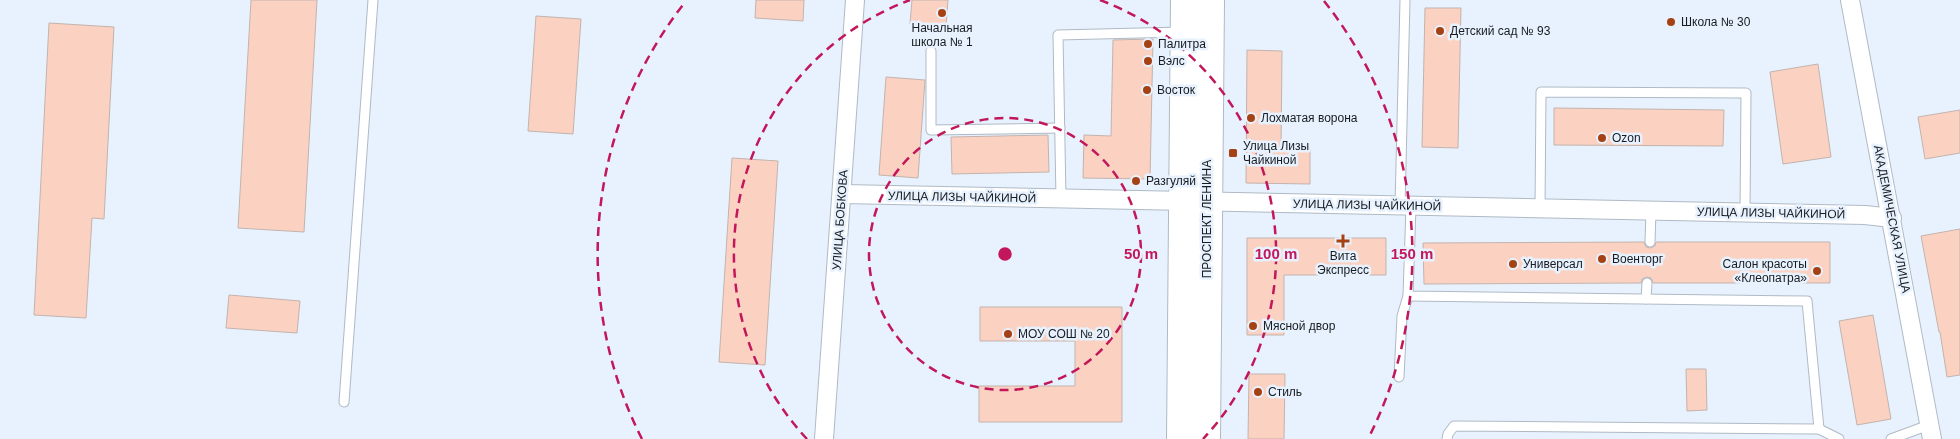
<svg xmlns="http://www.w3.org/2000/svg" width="1960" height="439" viewBox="0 0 1960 439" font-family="Arial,sans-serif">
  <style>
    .building { fill: #fbd2c2; stroke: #c3b3ad }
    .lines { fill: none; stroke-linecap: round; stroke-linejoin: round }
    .lane-casing { stroke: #afbac5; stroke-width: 11 }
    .street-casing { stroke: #afbac5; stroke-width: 20 }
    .primary-casing { stroke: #afbac5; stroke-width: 30 }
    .lane { stroke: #fff; stroke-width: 9 }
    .street { stroke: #fff; stroke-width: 18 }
    .primary { stroke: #fff; stroke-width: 28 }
    .ring { fill: none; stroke: #c2185b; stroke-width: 2.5; stroke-dasharray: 9 6 }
    .poi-dot { fill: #a64114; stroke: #e7f2fe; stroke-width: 2 }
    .labels { text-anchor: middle; stroke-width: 5; stroke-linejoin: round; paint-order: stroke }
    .poi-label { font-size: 12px; fill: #181c20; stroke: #e7f2fe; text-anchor: start }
    .street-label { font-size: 12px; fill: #181c20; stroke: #e7f2fe }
    .centre { fill: #c2185b; stroke: #e7f2fe; stroke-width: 2.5 }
    .ring-label { font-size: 15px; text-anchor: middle; font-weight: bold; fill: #c2185b; stroke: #e7f2fe; stroke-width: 5; stroke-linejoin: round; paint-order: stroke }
  </style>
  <rect width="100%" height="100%" fill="#e7f2fe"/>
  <g class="building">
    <polygon points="251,0 317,0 304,232 238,228"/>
    <polygon points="756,0 804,0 803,21 755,18"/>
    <polygon points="912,0 948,0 946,26 910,24"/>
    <polygon points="1425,8 1461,8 1458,148 1422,147"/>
    <polygon points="536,16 581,19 573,134 528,131"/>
    <polygon points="49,23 114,27 104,219 92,218 86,318 34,315"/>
    <polygon points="1153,39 1150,179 1083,178 1084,135 1111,136 1113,40"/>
    <polygon points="1247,50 1282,51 1281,147 1310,147 1310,184 1246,183"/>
    <polygon points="1818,64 1831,157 1783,164 1770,72"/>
    <polygon points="886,77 925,80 918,178 879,175"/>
    <polygon points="1554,108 1724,110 1723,146 1554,145"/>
    <polygon points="1960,110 1960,153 1925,159 1918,117"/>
    <polygon points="1048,135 1049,172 952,174 951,137"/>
    <polygon points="732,158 778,161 765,365 719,362"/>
    <polygon points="1960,229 1960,375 1947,377 1940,332 1939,332 1921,236"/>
    <polygon points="1247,238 1386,238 1386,275 1284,275 1284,335 1247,335"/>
    <polygon points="1644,242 1646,247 1650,248 1655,246 1656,242 1830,242 1830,283 1653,283 1651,278 1647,277 1642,279 1641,283 1424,284 1423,243"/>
    <polygon points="229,295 300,301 297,333 226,328"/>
    <polygon points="980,307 1122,307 1122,422 979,422 979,386 1075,386 1075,341 980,341"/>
    <polygon points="1873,315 1891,419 1857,425 1839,321"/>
    <polygon points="1686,369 1706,369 1707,410 1687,411"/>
    <polygon points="1249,374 1285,374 1284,439 1248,439"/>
  </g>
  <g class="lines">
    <defs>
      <g id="lane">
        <polyline points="931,51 931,130 1060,128"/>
        <polyline points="1061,199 1058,35 1182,32"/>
        <polyline points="1400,206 1405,0"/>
        <polyline points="1411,206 1408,296 1807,301 1819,429"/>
        <polyline points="1540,209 1541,92 1746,93 1745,213"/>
        <polyline points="1650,242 1651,211"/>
        <polyline points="1646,299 1647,283"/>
        <polyline points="1399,377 1402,316 1408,296"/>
        <polyline points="344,402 373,0"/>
        <polyline points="1447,439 1448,434 1454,426 1819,429 1839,439"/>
        <polyline points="1891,439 1929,425"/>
      </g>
      <g id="street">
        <polyline points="1850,0 1932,439"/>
        <polyline points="842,194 1865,215 1892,218"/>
        <polyline points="824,439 855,0"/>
      </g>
      <g id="primary">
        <polyline points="1181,439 1185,0"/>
        <polyline points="1206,439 1210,0"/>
      </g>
    </defs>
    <use href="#lane" class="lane-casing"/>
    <use href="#street" class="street-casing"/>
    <use href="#primary" class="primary-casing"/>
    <use href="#lane" class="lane"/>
    <use href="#street" class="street"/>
    <use href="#primary" class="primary"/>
  </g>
  <g class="ring">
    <circle cx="1005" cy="254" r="136"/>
    <path d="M807 439A271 271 0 0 1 910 0M1100 0A271 271 0 0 1 1203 439"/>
    <path d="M642 439A407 407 0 0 1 686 1M1324 1A407 407 0 0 1 1368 439"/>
  </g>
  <g class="poi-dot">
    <circle cx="942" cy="13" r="5"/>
    <circle cx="1671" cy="22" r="5"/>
    <circle cx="1440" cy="31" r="5"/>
    <circle cx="1148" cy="44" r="5"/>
    <circle cx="1148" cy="61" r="5"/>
    <circle cx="1147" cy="90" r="5"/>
    <circle cx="1251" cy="118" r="5"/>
    <circle cx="1602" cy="138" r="5"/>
    <rect x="1228" y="148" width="10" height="10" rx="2.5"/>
    <circle cx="1136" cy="181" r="5"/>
    <path d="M1340.5 233.5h5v5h5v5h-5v5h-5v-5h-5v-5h5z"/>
    <circle cx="1602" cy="259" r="5"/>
    <circle cx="1513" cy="264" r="5"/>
    <circle cx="1817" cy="271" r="5"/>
    <circle cx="1253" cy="326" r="5"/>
    <circle cx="1008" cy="334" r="5"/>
    <circle cx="1258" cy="392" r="5"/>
  </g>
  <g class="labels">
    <g class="poi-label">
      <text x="1681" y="26">Школа № 30</text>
      <text x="942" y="32" text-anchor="middle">Начальная<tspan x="942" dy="14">школа № 1</tspan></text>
      <text x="1450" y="35">Детский сад № 93</text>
      <text x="1158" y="48">Палитра</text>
      <text x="1158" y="65">Вэлс</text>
      <text x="1157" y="94">Восток</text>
      <text x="1261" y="122">Лохматая ворона</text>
      <text x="1612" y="142">Ozon</text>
      <text x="1243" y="150">Улица Лизы<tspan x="1243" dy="14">Чайкиной</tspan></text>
      <text x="1146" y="185">Разгуляй</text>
      <text x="1343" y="260" text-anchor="middle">Вита<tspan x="1343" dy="14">Экспресс</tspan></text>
      <text x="1612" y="263">Военторг</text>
      <text x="1523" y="268">Универсал</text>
      <text x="1807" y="268" text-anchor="end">Салон красоты<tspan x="1807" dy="14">«Клеопатра»</tspan></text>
      <text x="1263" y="330">Мясной двор</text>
      <text x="1018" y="338">МОУ СОШ № 20</text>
      <text x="1268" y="396">Стиль</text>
    </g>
    <g class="street-label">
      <text transform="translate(962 197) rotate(1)" y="4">УЛИЦА ЛИЗЫ ЧАЙКИНОЙ</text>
      <text transform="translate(1367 205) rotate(1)" y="4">УЛИЦА ЛИЗЫ ЧАЙКИНОЙ</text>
      <text transform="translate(1771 213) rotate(1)" y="4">УЛИЦА ЛИЗЫ ЧАЙКИНОЙ</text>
      <text transform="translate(1207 219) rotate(-90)" y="4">ПРОСПЕКТ ЛЕНИНА</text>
      <text transform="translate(1892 219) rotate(79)" y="4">АКАДЕМИЧЕСКАЯ УЛИЦА</text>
      <text transform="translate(840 220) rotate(-86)" y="4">УЛИЦА БОБКОВА</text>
    </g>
  </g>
  <circle cx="1005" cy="254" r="8" class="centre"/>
  <g class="ring-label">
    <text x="1141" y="259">50 m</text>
    <text x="1276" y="259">100 m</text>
    <text x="1412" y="259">150 m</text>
  </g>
</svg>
